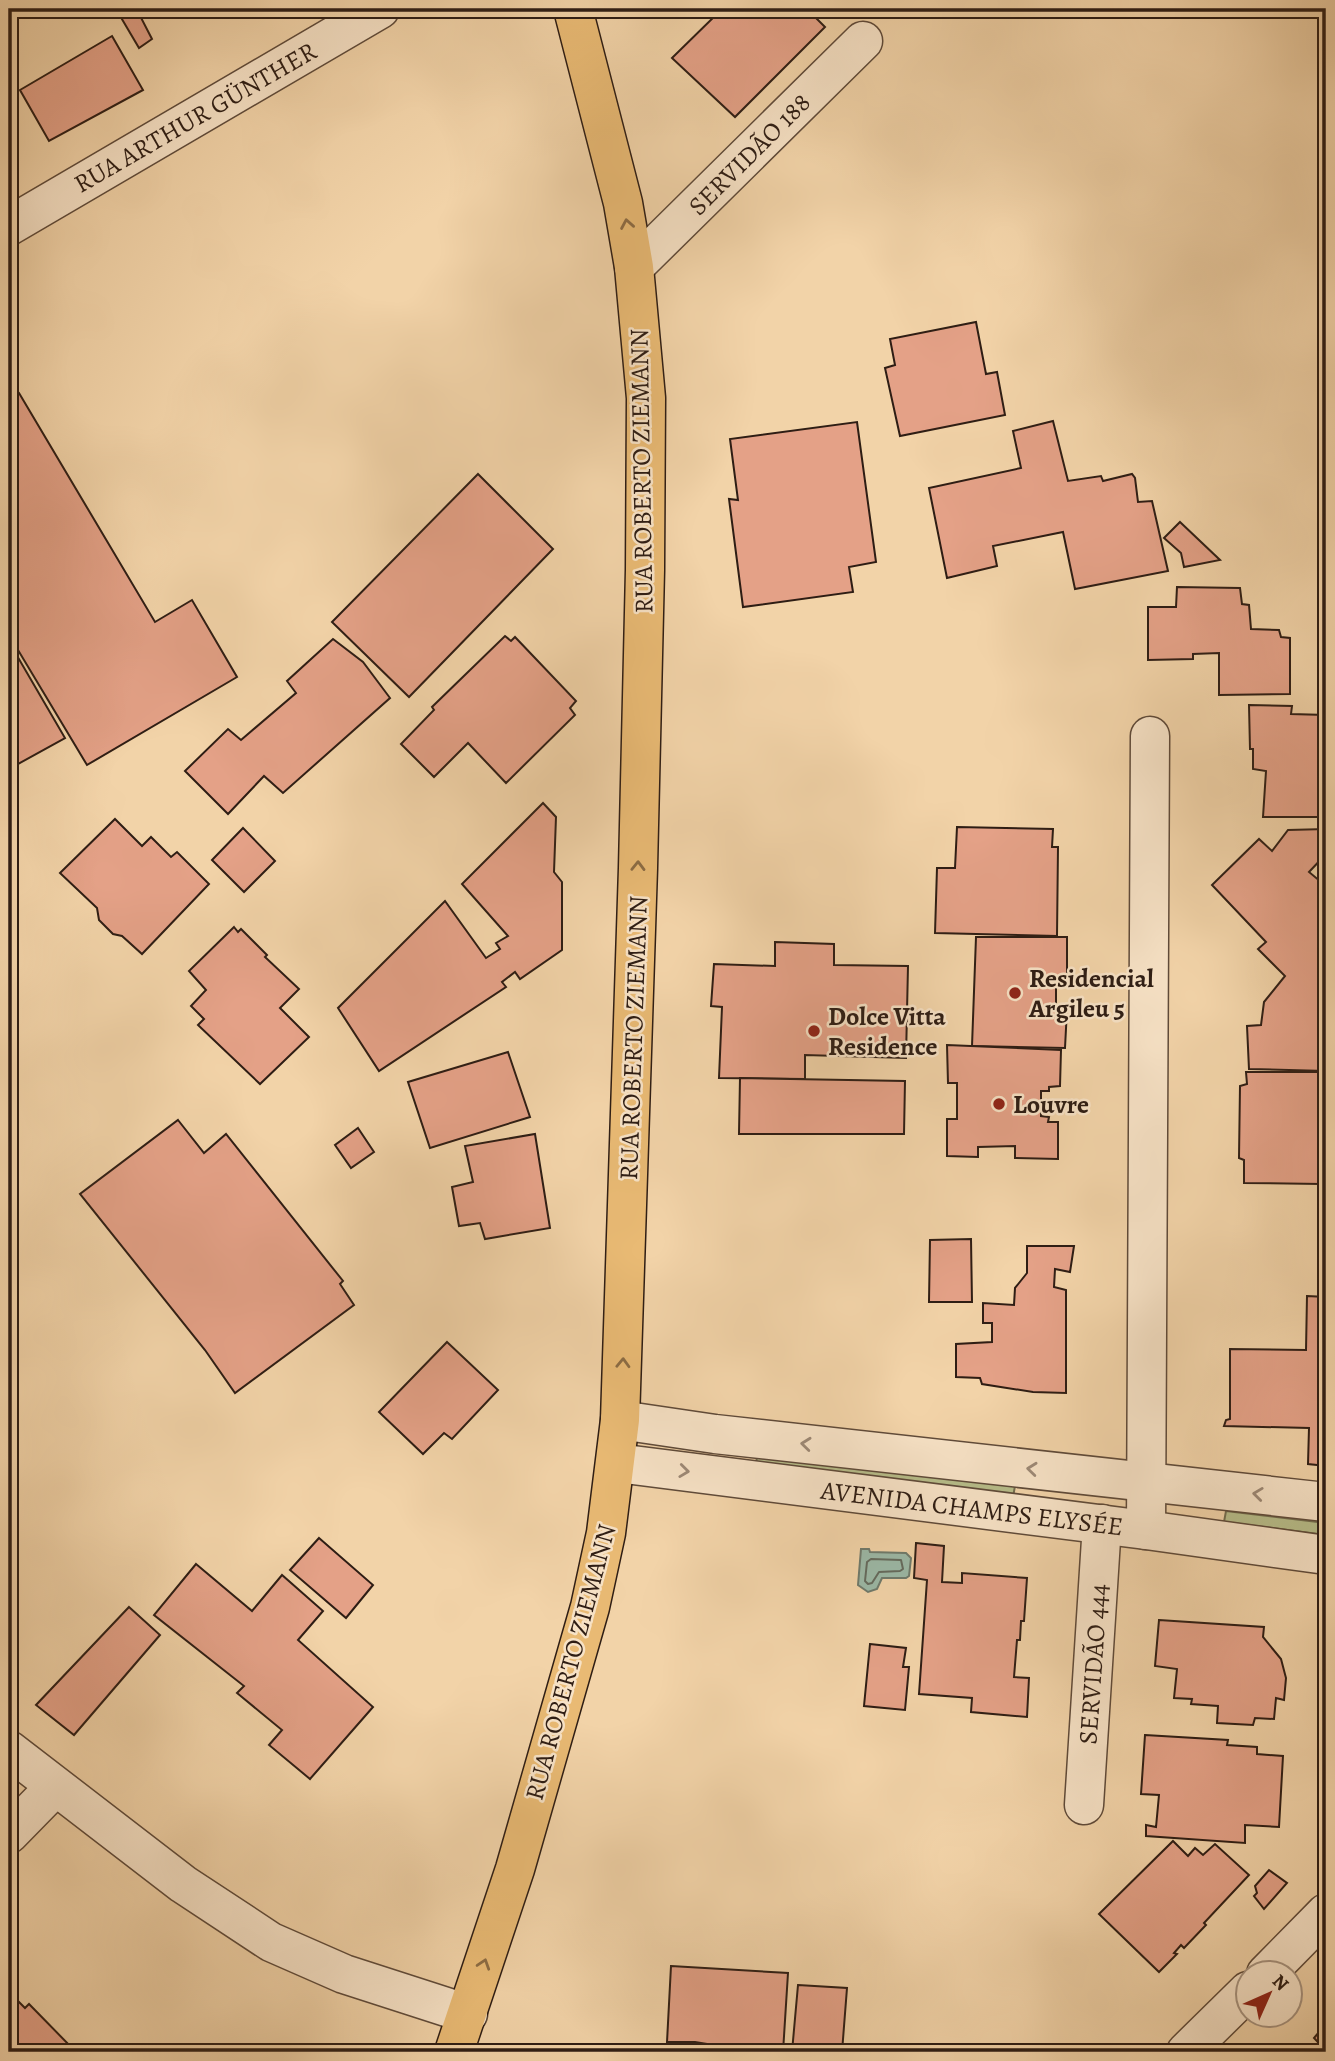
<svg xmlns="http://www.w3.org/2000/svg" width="1335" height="2061" viewBox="0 0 1335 2061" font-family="Alegreya,serif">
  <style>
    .green { fill: #b7bd8a; stroke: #726d4f; stroke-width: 2 }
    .water { fill: #9bb8a6; stroke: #6f7a6c; stroke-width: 2 }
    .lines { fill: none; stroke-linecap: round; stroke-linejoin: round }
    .shore { stroke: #646a5d; stroke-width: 2 }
    .building { fill: #e4a187; stroke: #2e1d14; stroke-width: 2 }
    .minor-casing { stroke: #5f4a39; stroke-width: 41 }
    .major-casing { stroke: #2e1d14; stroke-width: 41 }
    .minor { stroke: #f7e2c6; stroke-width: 38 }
    .major { stroke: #e9ba74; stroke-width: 38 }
    .oneway { stroke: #8c6c44 }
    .oneway2 { stroke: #9d8976 }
    .poi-dot { fill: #8f2418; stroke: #f7e2c6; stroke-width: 2.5 }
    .labels { text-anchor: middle; stroke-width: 5; stroke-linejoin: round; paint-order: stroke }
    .street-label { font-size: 26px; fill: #2e1d14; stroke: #f7e2c6 }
    .poi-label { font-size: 26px; font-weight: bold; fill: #2e1d14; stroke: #f7e2c6; text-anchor: start }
  </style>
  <rect width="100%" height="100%" fill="#f2d3a8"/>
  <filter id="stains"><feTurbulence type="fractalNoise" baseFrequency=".00286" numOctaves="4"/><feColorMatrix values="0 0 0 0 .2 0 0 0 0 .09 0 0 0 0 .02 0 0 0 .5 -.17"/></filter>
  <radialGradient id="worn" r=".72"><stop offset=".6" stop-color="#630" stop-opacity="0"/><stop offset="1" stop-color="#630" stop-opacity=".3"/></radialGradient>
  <g class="green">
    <polygon points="757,1455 1015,1486 1013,1497 756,1466"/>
    <polygon points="1226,1511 1326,1523 1326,1535 1224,1522"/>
  </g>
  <polygon class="water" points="861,1549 869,1549 870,1552 906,1553 911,1558 909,1576 906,1578 882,1578 877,1589 868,1592 858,1585"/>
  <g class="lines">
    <polygon class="shore" points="871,1559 901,1560 903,1569 900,1571 879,1572 872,1583 868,1584 865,1581 867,1562"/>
  </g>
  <g class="building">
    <polygon points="35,9 53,9 40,17"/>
    <polygon points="116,9 139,9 137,10 152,39 139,48"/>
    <polygon points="722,9 817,9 812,14 825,27 735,117 672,58"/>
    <polygon points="112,36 143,90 49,141 20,90"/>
    <polygon points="976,322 986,374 997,372 1005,415 900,436 885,368 895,365 890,339"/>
    <polygon points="19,393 155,622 192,600 237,677 87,765 9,635 9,399"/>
    <polygon points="1053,421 1068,481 1101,476 1103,481 1132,474 1135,478 1138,502 1152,501 1168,571 1075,589 1063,532 993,546 997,566 947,578 929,488 1021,468 1013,431"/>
    <polygon points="857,422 876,562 849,567 853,592 743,607 729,499 738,500 730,439"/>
    <polygon points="478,474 553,549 409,697 332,622"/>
    <polygon points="1180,522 1220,560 1184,567 1181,553 1164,538"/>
    <polygon points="1177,587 1240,588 1242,604 1249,605 1251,629 1279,630 1281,637 1290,638 1290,694 1219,695 1219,653 1193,654 1193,659 1148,660 1148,607 1176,607"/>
    <polygon points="505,636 511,641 515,637 576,701 570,708 575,715 506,783 468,743 434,777 401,744 434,710 432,707"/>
    <polygon points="333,639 363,662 390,698 283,793 264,776 228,814 185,771 228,729 241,740 296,693 287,681"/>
    <polygon points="9,642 65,738 9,769"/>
    <polygon points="1249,705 1292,706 1291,714 1326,715 1326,813 1319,812 1319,817 1263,817 1266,771 1253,769 1253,749 1250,749"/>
    <polygon points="9,771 16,784 9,788"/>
    <polygon points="543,803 556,817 554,872 562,882 562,950 520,979 515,972 502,982 506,987 379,1071 338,1008 445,901 486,958 500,949 496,943 508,936 462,884"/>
    <polygon points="115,819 142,846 151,837 171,857 177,852 209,884 142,954 122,936 113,934 99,920 97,908 60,873"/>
    <polygon points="957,827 1053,829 1052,847 1058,847 1057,936 935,933 937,868 955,868"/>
    <polygon points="243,828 275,861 244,892 212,860"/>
    <polygon points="1326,829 1326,854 1309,872 1321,882 1326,877 1326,1071 1249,1069 1247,1026 1261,1025 1264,1002 1285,976 1258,949 1266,942 1212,885 1259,839 1272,851 1288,830"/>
    <polygon points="234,927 238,932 241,929 267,955 265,957 299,989 280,1008 309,1037 260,1084 198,1025 204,1019 191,1006 206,990 189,971"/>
    <polygon points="976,937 1067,937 1067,977 1056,977 1056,1010 1067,1009 1065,1048 972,1046"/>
    <polygon points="775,942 834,944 834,965 908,966 906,1058 805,1055 805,1079 719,1078 722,1007 711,1006 714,964 775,966"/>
    <polygon points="947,1045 1061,1050 1060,1086 1049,1087 1049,1091 1041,1091 1041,1116 1049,1117 1048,1122 1058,1122 1058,1159 1015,1158 1015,1146 978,1147 978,1157 947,1156 947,1119 957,1119 957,1083 948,1083"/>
    <polygon points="508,1052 530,1117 430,1148 408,1082"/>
    <polygon points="1246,1072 1326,1072 1326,1174 1322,1174 1321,1184 1244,1183 1244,1160 1239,1158 1240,1086 1247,1084"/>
    <polygon points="740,1078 905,1081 904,1134 739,1134"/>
    <polygon points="178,1120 204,1153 226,1134 343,1281 340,1284 354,1305 235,1393 205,1350 80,1194"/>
    <polygon points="358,1128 374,1152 351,1168 335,1145"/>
    <polygon points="535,1134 550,1228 485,1239 480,1223 459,1226 452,1187 473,1182 465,1146"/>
    <polygon points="971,1239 972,1302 929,1302 930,1240"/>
    <polygon points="1027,1246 1074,1246 1070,1272 1055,1269 1054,1287 1066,1290 1066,1393 1033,1392 982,1384 980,1378 956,1377 956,1344 992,1342 992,1323 983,1323 983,1303 1014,1305 1015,1288 1027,1273"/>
    <polygon points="1307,1296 1326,1297 1326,1466 1308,1464 1309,1428 1224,1426 1226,1420 1230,1419 1230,1349 1306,1350"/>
    <polygon points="447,1342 498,1390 452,1439 444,1433 423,1454 379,1412"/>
    <polygon points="319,1538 373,1585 346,1618 290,1570"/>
    <polygon points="916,1543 944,1546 942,1582 962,1583 962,1573 1027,1578 1024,1621 1021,1621 1020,1640 1017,1640 1014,1677 1029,1678 1027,1717 971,1712 972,1698 919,1694 927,1580 914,1578"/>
    <polygon points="196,1564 252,1611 282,1575 323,1611 298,1640 373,1707 310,1779 269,1745 282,1730 237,1693 244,1686 154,1615"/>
    <polygon points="129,1607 160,1635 74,1735 36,1705"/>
    <polygon points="1159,1620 1264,1627 1263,1637 1281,1659 1286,1678 1284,1700 1276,1698 1274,1719 1255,1718 1253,1725 1217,1723 1218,1706 1191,1704 1192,1699 1174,1698 1177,1669 1155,1666"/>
    <polygon points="870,1644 906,1648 903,1667 909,1667 905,1710 864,1706"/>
    <polygon points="1145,1735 1228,1740 1227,1745 1257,1747 1257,1754 1283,1756 1279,1827 1245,1825 1245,1843 1146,1836 1146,1825 1156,1827 1159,1795 1141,1794"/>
    <polygon points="1173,1841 1188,1856 1195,1848 1203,1855 1215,1844 1249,1875 1204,1923 1206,1925 1184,1948 1181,1945 1174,1953 1177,1954 1159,1972 1099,1914"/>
    <polygon points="1269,1870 1287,1883 1264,1909 1254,1896 1257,1893 1255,1886"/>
    <polygon points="671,1966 788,1973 783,2052 725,2052 726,2047 695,2042 667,2042"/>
    <polygon points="798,1985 847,1988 842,2052 792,2052"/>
    <polygon points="9,1992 25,2008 29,2004 76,2052 9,2052"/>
    <polygon points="1319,2032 1326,2038 1326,2051 1314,2038"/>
    <polygon points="244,2045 264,2052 241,2052"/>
  </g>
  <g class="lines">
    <defs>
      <g id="minor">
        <polyline points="9,226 380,9"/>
        <polyline points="634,267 863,41"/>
        <polyline points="620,1420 715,1434 1326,1502"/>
        <polyline points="617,1463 1146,1530 1326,1555"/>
        <polyline points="1146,1530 1150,736"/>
        <polyline points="9,1750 183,1884 271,1942 344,1974 468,2014"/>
        <polyline points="1084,1805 1102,1524"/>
        <polyline points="9,1834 55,1787"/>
        <polyline points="1266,1974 1326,1913"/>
        <polyline points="1186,2052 1248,1991"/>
      </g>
      <polyline id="major" points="454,2052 515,1869 590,1607 606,1533 620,1420 638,868 645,570 646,398 634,267 623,203 573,9"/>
    </defs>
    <use href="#minor" class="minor-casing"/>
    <use href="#major" class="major-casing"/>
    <use href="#minor" class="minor"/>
    <use href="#major" class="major"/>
  </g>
  <defs><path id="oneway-chevron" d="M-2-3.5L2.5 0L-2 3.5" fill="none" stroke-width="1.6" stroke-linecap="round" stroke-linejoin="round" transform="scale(1.75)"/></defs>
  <g class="oneway">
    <use href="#oneway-chevron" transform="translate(627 224) rotate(-100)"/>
    <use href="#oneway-chevron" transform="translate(638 866) rotate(-89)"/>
    <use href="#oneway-chevron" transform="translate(623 1363) rotate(-88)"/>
    <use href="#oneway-chevron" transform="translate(484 1964) rotate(-72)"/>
  </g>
  <g class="oneway2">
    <use href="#oneway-chevron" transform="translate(806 1444) rotate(-174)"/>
    <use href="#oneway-chevron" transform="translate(1032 1469) rotate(-174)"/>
    <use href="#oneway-chevron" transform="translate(684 1471) rotate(7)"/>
    <use href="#oneway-chevron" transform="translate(1258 1494) rotate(-173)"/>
  </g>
  <g class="poi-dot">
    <circle cx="1015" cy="993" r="7"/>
    <circle cx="814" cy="1031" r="7"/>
    <circle cx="999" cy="1104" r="7"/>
  </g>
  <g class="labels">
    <g class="street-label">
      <text transform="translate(195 117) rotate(-30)" y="9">RUA ARTHUR GÜNTHER</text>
      <text transform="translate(749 154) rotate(-45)" y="9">SERVIDÃO 188</text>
      <text transform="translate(641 471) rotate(-91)" y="9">RUA ROBERTO ZIEMANN</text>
      <text transform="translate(633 1038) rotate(-88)" y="9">RUA ROBERTO ZIEMANN</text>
      <text transform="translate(972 1508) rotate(7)" y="9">AVENIDA CHAMPS ELYSÉE</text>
      <text transform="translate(570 1662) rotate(-75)" y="9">RUA ROBERTO ZIEMANN</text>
      <text transform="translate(1093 1664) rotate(-86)" y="9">SERVIDÃO 444</text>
    </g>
    <g class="poi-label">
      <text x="1029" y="987">Residencial<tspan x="1029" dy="30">Argileu 5</tspan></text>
      <text x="828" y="1025">Dolce Vitta<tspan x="828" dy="30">Residence</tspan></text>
      <text x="1013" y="1113">Louvre</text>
    </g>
  </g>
  <rect width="1335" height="2061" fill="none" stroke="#f2d3a8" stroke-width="35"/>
  <rect x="10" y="10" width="1314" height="2040" fill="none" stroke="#2e1d14" stroke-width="3.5"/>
  <rect x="18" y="18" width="1300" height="2026" fill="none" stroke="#2e1d14" stroke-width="2"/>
  <g transform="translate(1269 1994) rotate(45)"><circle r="33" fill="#f7e2c6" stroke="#a7937f" stroke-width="2"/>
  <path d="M0-5L12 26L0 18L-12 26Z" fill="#8f2418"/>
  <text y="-10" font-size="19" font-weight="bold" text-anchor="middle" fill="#2e1d14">N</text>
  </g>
  <rect width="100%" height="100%" filter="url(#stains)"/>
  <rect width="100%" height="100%" fill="url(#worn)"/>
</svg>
